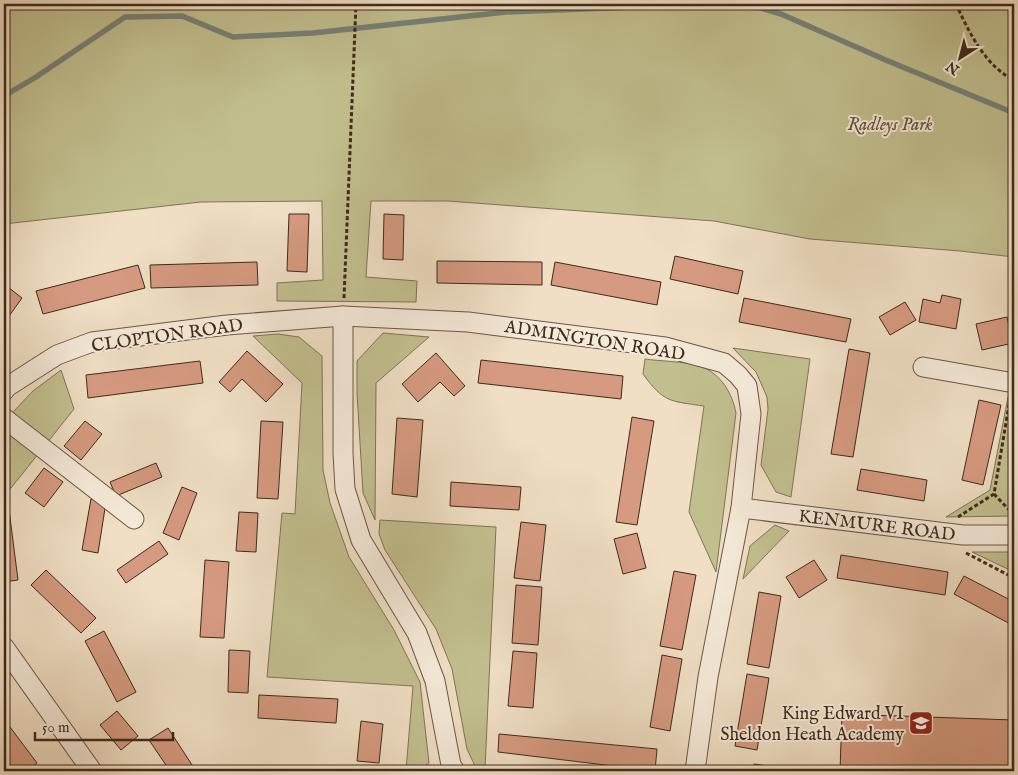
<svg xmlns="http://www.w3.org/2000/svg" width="1018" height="775" viewBox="0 0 1018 775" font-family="'IM FELL English',serif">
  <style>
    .green { fill: #c2bf8f; stroke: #807456 }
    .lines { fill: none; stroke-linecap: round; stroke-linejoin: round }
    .stream { stroke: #768278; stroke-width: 5.5 }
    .building { fill: #d69a80; stroke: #3f2a1c }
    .minor-casing { stroke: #6b5746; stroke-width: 21 }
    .path { stroke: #3f2a1c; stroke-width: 3; stroke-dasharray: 4 2.5; stroke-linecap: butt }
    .minor { stroke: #f5ead9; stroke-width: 19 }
    .labels { text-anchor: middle; stroke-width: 4; stroke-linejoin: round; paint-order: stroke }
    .park-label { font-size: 18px; font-style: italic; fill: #604f39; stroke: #f5ead9 }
    .street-label { font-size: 18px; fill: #3f2a1c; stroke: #f5ead9 }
    .poi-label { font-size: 18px; fill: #3f2a1c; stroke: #f5ead9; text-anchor: end }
  </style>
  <rect width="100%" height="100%" fill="#f0dfc5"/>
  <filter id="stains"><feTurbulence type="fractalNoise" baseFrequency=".004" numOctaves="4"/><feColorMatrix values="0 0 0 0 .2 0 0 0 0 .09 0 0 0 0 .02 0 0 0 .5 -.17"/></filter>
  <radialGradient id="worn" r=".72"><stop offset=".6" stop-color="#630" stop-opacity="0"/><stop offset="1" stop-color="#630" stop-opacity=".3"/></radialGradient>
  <g class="green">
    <polygon points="4,4 1014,4 1014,257 960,251 810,239 714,221 448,201 371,201 366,277 417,281 416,302 277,301 277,283 323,280 322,201 201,202 4,224"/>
    <polygon points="383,333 429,337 376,383 375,520 363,493 357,393 357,361"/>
    <polygon points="278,334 299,337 322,356 323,470 330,503 349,557 394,630 420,682 429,763 418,771 406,771 413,686 267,677 282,513 295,514 302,383 253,336"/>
    <polygon points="733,348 810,359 791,497 776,492 761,465 768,409 767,397 756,372"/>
    <path d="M645 359C657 361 694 362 703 367 722 376 732 393 736 413L716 572 689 512 704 406C670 401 664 403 643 374Z"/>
    <polygon points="61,370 74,409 11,488 4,489 4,425 13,412 33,391"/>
    <polygon points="1008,397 1014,398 1014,516 946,517 990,490"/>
    <polygon points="380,520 496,527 485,769 501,771 480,771 474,764 467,749 452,669 436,629 385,550 379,534"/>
    <polygon points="775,525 789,531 743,579 750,546"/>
    <polygon points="972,552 1014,552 1014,572"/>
  </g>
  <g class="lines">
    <g class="stream">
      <polyline points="747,4 781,14 888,61 1014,113"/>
      <polyline points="4,96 36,77 125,17 182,16 233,37 313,33 506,12 632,7 652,4"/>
    </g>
  </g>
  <g class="building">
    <polygon points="289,214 309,214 307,272 287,271"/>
    <polygon points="384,214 404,215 403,260 383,259"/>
    <polygon points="675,256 743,271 738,294 670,279"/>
    <polygon points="437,261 542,262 542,285 437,283"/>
    <polygon points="257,262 258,285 151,288 150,265"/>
    <polygon points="555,262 661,282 657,305 551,285"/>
    <polygon points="138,265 145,288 43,314 36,291"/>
    <polygon points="4,284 22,298 4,323"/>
    <polygon points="942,295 961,299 956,329 919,322 923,299 940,303"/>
    <polygon points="744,298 851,319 846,342 739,322"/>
    <polygon points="905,302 916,320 890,335 879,317"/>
    <polygon points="1007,317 1013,343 982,350 976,324"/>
    <polygon points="849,349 870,353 853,457 831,454"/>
    <polygon points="247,351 283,384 266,402 242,379 230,392 219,382"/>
    <polygon points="436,353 465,386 454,396 440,382 418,402 402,384"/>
    <polygon points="481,360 623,376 621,399 478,383"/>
    <polygon points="200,361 203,383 88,398 86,375"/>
    <polygon points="979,400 1001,405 983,485 962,480"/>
    <polygon points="632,417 654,421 637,525 616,522"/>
    <polygon points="397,418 423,420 417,497 392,494"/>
    <polygon points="85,421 102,434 81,460 64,446"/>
    <polygon points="261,421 283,422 278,499 257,498"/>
    <polygon points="156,463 162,477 116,496 110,482"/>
    <polygon points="44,468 63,482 44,507 25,493"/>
    <polygon points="861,469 927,480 924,501 857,490"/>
    <polygon points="451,482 521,487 519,510 450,506"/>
    <polygon points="182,487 197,493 179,540 163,533"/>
    <polygon points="91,499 106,502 98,553 82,550"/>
    <polygon points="8,502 18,580 4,582 4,503"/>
    <polygon points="239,512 258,513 256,552 236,551"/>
    <polygon points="521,522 546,525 540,581 514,578"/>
    <polygon points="637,533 646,568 623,574 614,539"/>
    <polygon points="159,541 168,554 126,583 117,570"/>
    <polygon points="841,555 948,572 945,595 837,578"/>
    <polygon points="205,560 229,562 224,638 200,637"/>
    <polygon points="814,560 827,580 799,598 786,577"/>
    <polygon points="46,570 96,618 81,633 31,585"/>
    <polygon points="674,571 696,575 682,650 660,646"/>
    <polygon points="964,576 1014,602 1014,626 954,594"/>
    <polygon points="516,585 542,587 538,645 512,643"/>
    <polygon points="759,592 781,596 769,668 747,664"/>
    <polygon points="104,631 136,692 117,702 85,641"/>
    <polygon points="229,650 250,651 248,693 228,692"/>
    <polygon points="513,651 537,653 533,708 508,706"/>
    <polygon points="662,655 682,659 670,731 650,727"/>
    <polygon points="747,674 769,678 757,750 735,746"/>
    <polygon points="259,695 338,699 336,723 258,718"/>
    <polygon points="117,711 138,736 121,750 100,725"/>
    <polygon points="842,714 1014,720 1014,771 840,771"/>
    <polygon points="4,719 37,763 26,771 15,771 4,756"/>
    <polygon points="361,721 383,724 379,763 357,761"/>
    <polygon points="168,728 196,771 170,771 149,740"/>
    <polygon points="499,734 657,749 655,771 498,752"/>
    <polygon points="754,764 775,767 774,771 753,771"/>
  </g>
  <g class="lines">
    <defs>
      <g id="minor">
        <polyline points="343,316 343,453 345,489 361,540 417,633 435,681 451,765 455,771"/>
        <polyline points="923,367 1014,383"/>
        <polyline points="4,391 7,387 57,355 92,342 227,325 343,316 468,322 665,347 724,363 738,375 747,386 751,414 741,508 708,677 695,771"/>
        <polyline points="4,418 134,519"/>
        <polyline points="741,508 963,535 1014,535"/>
        <polyline points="4,647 92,771"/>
      </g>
    </defs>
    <use href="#minor" class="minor-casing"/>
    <g class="path">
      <path d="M956 4C969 32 985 66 1014 80"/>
      <polyline points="344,298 356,4"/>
      <polyline points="994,494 1014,515"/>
      <polyline points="958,517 994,494 1010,399"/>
      <polyline points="966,553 1014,578"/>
    </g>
    <use href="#minor" class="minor"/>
  </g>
  <defs>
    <symbol id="school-square" viewBox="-11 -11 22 22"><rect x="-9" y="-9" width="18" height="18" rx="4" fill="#8f2418" stroke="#f5ead9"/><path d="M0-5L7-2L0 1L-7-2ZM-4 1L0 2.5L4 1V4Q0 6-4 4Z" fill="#fff"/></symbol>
  </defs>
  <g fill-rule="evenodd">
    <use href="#school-square" x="907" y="709" width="28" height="28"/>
  </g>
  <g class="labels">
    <g class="park-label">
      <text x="890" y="130">Radleys Park</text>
    </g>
    <g class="street-label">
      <text transform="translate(167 335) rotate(-8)" y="6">CLOPTON ROAD</text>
      <text transform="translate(595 340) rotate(9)" y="6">ADMINGTON ROAD</text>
      <text transform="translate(877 525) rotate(7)" y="6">KENMURE ROAD</text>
    </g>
    <g class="poi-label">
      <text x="904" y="719">King Edward VI<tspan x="904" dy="21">Sheldon Heath Academy</tspan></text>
    </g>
  </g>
  <rect width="1018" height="775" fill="none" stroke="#f0dfc5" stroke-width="20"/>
  <rect x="5" y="5" width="1008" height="765" fill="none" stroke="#3f2a1c" stroke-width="2.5"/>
  <rect x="10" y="10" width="998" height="755" fill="none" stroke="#3f2a1c"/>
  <g transform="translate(960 58) rotate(216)" stroke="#f5ead9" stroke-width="4" paint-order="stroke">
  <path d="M0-4L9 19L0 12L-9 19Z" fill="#3f2a1c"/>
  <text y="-8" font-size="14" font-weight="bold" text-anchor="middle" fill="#3f2a1c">N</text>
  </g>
  <path d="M35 732v8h138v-8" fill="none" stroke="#3f2a1c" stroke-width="2.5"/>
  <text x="42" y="732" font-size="15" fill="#3f2a1c" stroke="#f5ead9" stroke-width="4" paint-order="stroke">50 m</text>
  <rect width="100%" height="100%" filter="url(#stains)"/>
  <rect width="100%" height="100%" fill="url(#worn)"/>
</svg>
